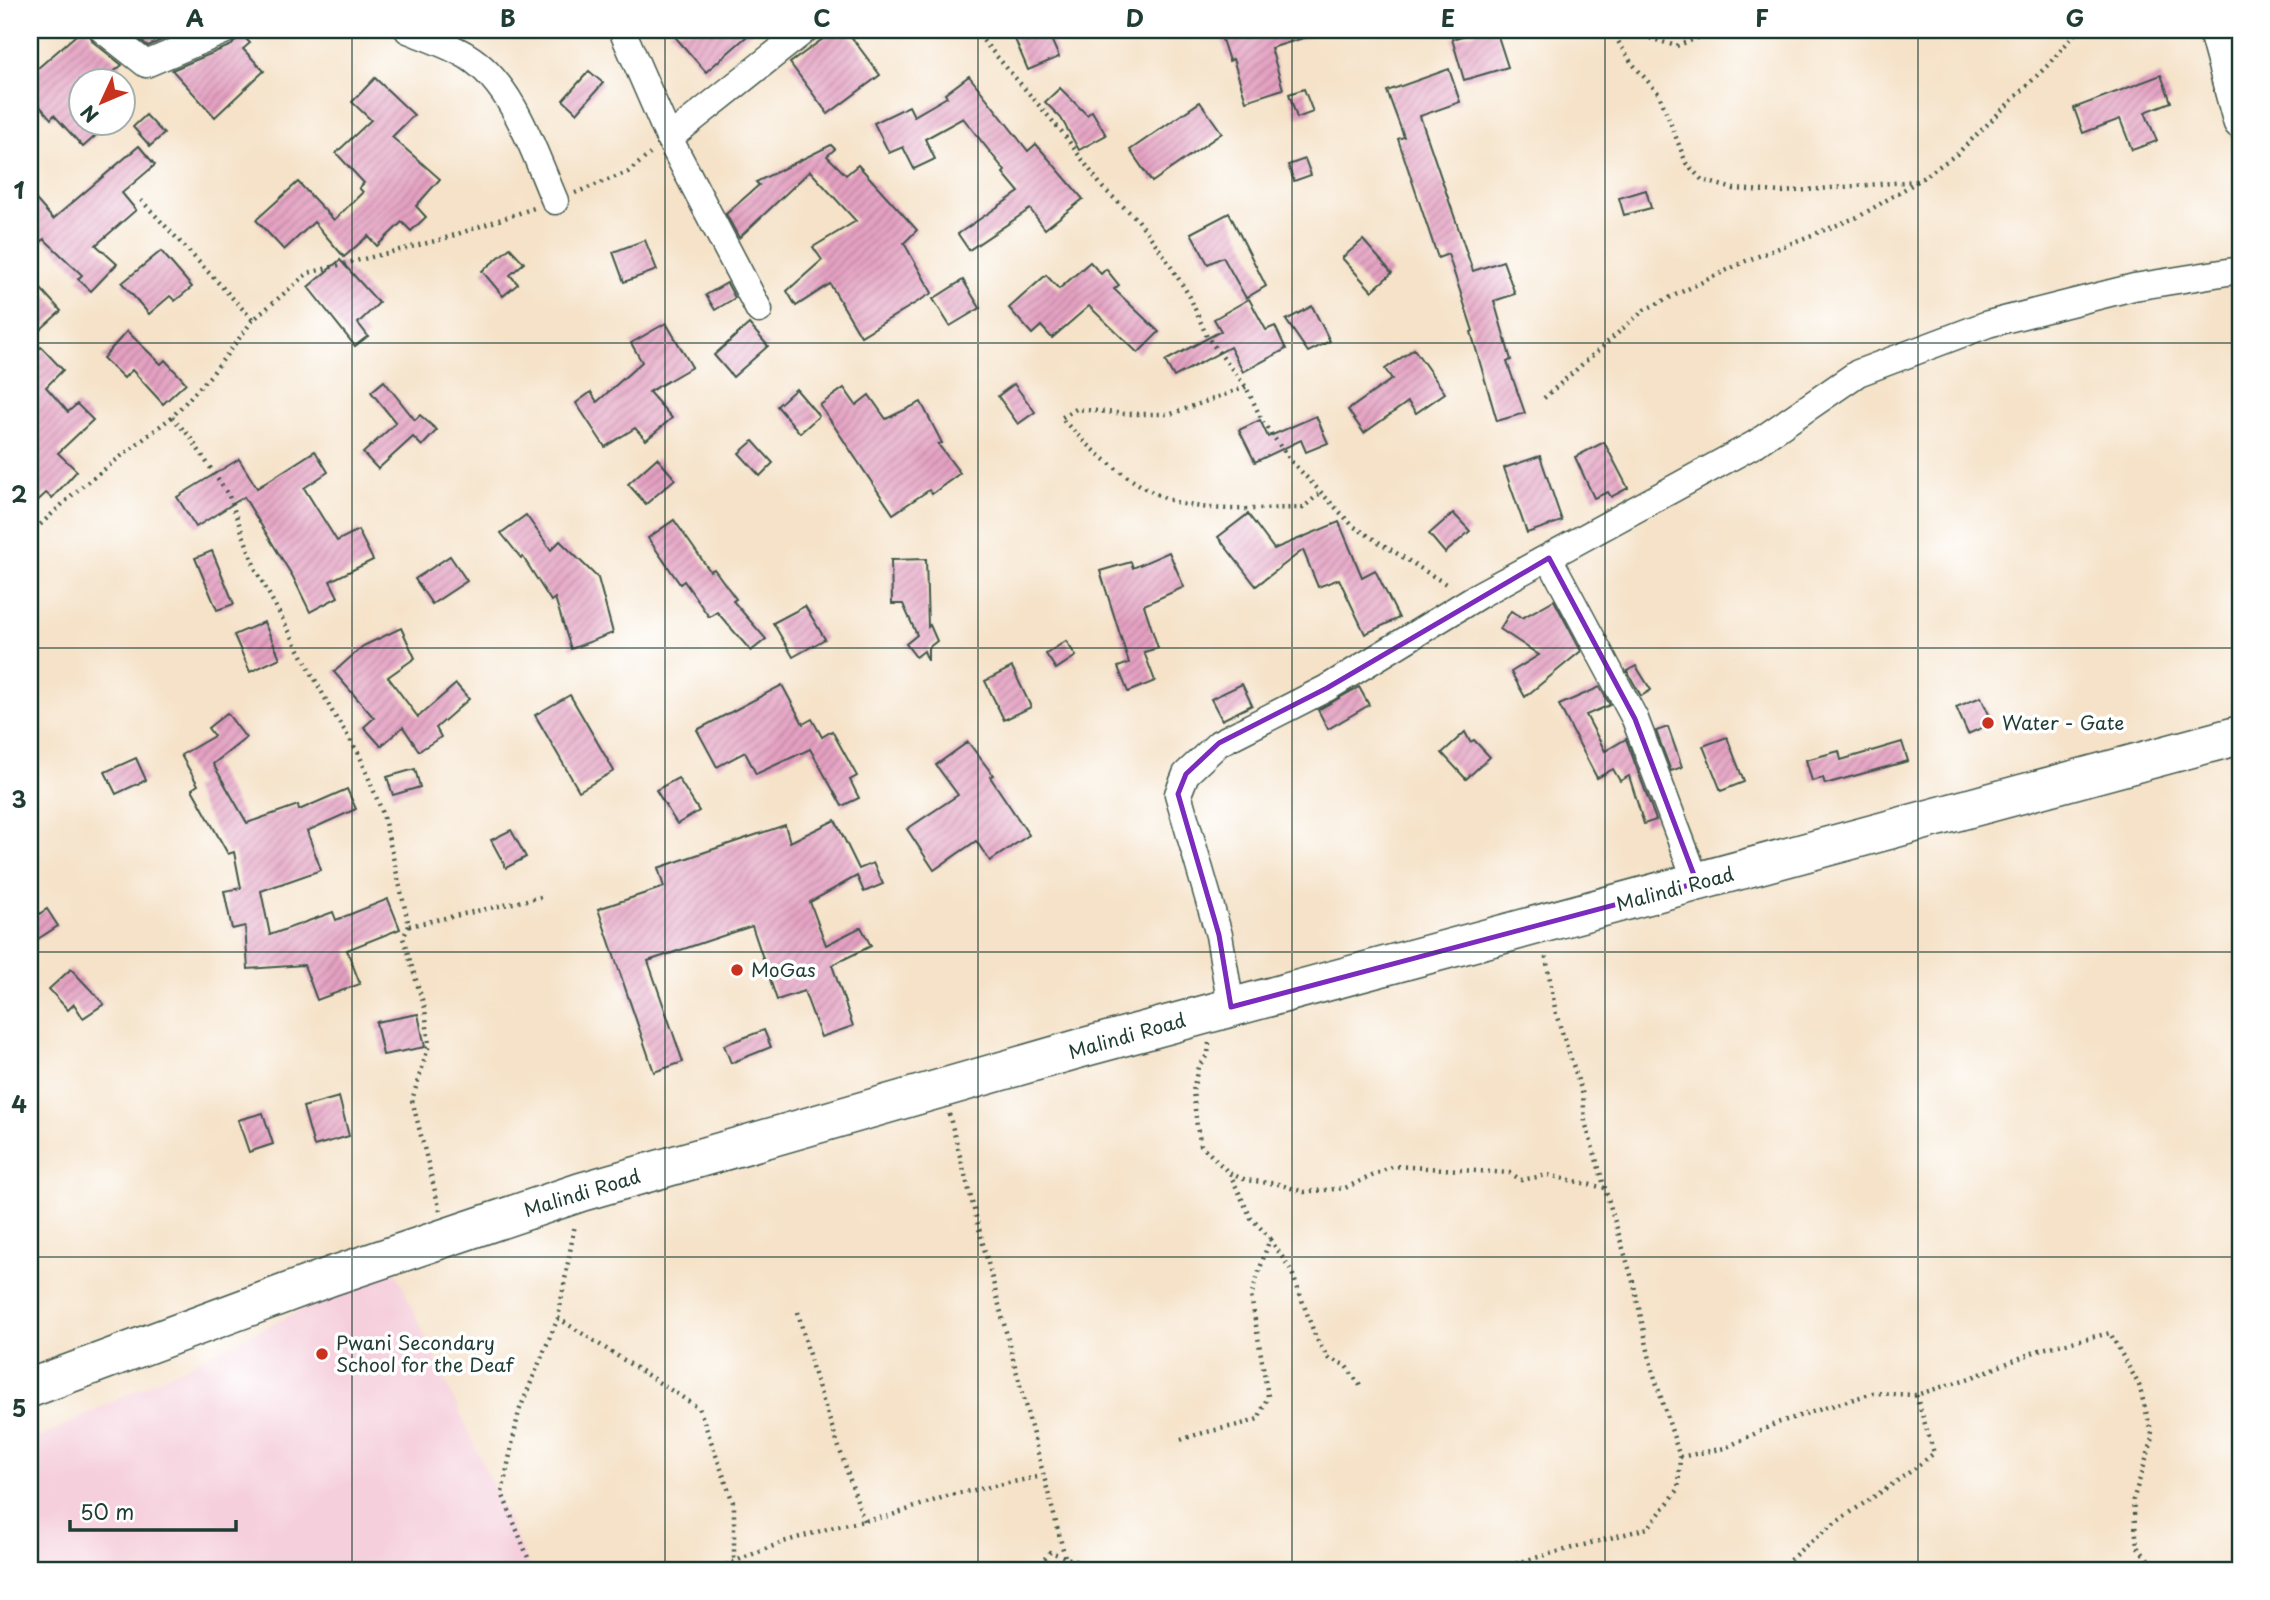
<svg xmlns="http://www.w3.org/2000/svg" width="2270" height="1600" viewBox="0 0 2270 1600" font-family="'Playpen Sans',sans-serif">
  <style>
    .built { fill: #f5cfdb }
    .building { fill: url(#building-hatch) }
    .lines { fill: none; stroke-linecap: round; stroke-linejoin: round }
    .minor-casing { stroke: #3f564a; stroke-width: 29 }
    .tertiary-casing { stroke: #3f564a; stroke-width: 36 }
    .trunk-casing { stroke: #3f564a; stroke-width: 41 }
    .path { stroke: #3f564a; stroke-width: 4.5; stroke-dasharray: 2 5; stroke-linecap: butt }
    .minor { stroke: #fff; stroke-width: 26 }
    .tertiary { stroke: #fff; stroke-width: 33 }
    .trunk { stroke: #fff; stroke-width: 38 }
    .marked { fill: none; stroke: #7b2cbf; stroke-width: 5; stroke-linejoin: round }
    .grid { fill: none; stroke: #1f3d34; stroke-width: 2; stroke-opacity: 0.55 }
    .poi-dot { fill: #c8321e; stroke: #fff; stroke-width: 2.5 }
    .labels { text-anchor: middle; stroke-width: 7; stroke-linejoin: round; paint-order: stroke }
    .poi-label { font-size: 19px; fill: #1f3d34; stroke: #fff; text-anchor: start }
    .street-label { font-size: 19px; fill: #1f3d34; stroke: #fff }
    .neatline { fill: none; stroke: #1f3d34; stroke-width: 2.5 }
    .grid-label { font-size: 23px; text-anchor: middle; font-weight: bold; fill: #1f3d34 }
  </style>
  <defs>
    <pattern id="building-hatch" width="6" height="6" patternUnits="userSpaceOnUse" patternTransform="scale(1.75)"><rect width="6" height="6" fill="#e5a1c2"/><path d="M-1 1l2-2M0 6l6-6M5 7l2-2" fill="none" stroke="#b9849e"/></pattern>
  </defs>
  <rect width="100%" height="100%" fill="#fff"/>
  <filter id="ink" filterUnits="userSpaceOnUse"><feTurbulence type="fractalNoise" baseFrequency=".0143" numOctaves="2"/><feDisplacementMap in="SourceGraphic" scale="14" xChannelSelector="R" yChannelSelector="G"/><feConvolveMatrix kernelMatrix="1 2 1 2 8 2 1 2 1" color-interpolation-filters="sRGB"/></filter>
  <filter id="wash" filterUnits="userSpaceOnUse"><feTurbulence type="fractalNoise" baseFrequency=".00686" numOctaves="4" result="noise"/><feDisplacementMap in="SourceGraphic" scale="28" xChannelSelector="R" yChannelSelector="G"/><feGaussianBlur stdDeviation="1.57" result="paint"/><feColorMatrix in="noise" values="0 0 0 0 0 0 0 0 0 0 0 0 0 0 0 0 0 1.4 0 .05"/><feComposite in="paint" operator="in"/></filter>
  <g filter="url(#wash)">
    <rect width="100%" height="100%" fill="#f5e2c8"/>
    <polygon class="built" points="393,1265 531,1570 30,1570 30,1442"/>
    <g id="blocks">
      <g class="building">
        <polygon points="82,30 88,30 93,42 122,65 104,80 80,80 80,122 111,122 83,147 54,115 51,119 30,95 37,85 30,75"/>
        <polygon points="128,30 178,30 180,32 148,46"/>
        <polygon points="669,30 754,30 706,72"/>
        <polygon points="835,30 846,30 880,75 828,114 790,63"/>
        <polygon points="1011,30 1047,30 1059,57 1028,70"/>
        <polygon points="1219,30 1315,30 1316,34 1271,48 1283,89 1246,101 1233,59 1229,61"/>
        <polygon points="1482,30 1496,30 1508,67 1464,80 1452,39"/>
        <polygon points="241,34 250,43 243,49 264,71 215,117 172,70 232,45"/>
        <polygon points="1449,69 1460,102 1420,116 1473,271 1503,261 1515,294 1494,301 1511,360 1507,362 1525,413 1497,421 1471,332 1473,331 1448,254 1438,258 1398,139 1404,137 1387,91"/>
        <polygon points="589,71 603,83 577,113 563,100"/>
        <polygon points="2161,75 2171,102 2145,112 2157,141 2132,150 2120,119 2083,133 2074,108"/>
        <polygon points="969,76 1028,151 1036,144 1083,199 1045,229 1030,209 969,250 958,234 1019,192 1003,173 1005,171 963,118 925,139 935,159 914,169 903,147 889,153 874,123 909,106 914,116 947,97 945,94"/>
        <polygon points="375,78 414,115 392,137 440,179 416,206 426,217 411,231 402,222 377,246 368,236 344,257 314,222 284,250 256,220 298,182 334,220 363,192 359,188 364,183 336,153 371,120 352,102"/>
        <polygon points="1060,88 1087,115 1092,111 1106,135 1079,150 1061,118 1045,102"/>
        <polygon points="1304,89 1313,112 1297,118 1289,94"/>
        <polygon points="1200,102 1222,133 1152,182 1130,150"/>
        <polygon points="146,115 164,134 150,146 133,127"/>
        <polygon points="831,145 835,149 827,156 846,175 858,165 917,230 904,243 932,293 861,336 830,284 796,306 787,291 822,260 813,247 856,221 810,171 739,238 726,214 759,185 756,182"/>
        <polygon points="139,146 155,165 122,193 136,210 96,245 117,264 91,291 78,279 82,275 44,239 40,243 30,233 30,193 53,219"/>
        <polygon points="1305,159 1311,175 1294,181 1288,165"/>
        <polygon points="1646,190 1651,208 1624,215 1619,198"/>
        <polygon points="1229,213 1266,286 1246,298 1223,257 1208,264 1191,233"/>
        <polygon points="645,240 657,270 624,282 613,252"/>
        <polygon points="1363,240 1392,273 1372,291 1342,258"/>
        <polygon points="510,248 524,263 510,275 518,284 503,296 482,271"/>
        <polygon points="161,251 192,287 175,301 170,296 149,314 122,283"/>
        <polygon points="340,260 379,303 358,323 368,336 355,346 308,287"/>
        <polygon points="1090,262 1101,274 1106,269 1119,285 1114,289 1159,332 1138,353 1089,306 1052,338 1041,326 1032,334 1009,308 1046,275 1059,289"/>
        <polygon points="30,277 61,311 30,339"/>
        <polygon points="963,280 980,308 950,326 933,299"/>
        <polygon points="727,283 735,298 715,310 706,295"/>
        <polygon points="1249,299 1266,330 1275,326 1286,349 1243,372 1230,347 1174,377 1165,361 1221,331 1214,319"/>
        <polygon points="1312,306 1330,341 1308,352 1286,320"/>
        <polygon points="666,323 692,367 649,392 672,418 646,440 635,428 605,447 576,403 591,392 597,402 642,362 631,343"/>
        <polygon points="749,324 768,346 733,377 714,355"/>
        <polygon points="127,331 161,364 165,360 186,383 163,404 132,370 124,378 103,358"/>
        <polygon points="41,347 63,370 46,387 68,412 77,404 93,420 58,453 77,471 52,498 46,493 30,508 30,357"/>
        <polygon points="1414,349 1445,393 1416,413 1408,402 1364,433 1348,410 1392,379 1385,369"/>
        <polygon points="384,381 415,420 420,415 437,430 422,446 413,437 378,469 363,453 396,423 371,392"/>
        <polygon points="1014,384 1035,412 1018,424 998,396"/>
        <polygon points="844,388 856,405 869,395 886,419 921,402 942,443 938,444 960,473 932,494 929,490 893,514 820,405"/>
        <polygon points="796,389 819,416 800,433 777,406"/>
        <polygon points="1316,416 1328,443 1306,452 1301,440 1255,462 1239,430 1260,420 1268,437"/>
        <polygon points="753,441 773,463 760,476 739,453"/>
        <polygon points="1604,442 1628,488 1611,497 1608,492 1594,498 1575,457"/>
        <polygon points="315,451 328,472 304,488 337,541 358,530 373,560 330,581 338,597 310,612 293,577 244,497 196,527 177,497 239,459 257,488"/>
        <polygon points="1540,456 1562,521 1527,533 1504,468"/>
        <polygon points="657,458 675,479 646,504 628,484"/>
        <polygon points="1453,513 1470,531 1445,553 1429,534"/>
        <polygon points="1248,514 1274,549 1339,522 1362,577 1375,570 1399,618 1365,634 1339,579 1318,587 1303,550 1256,586 1218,537"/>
        <polygon points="526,515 551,550 560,541 598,578 613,633 571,649 555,598 551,601 523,557 521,558 501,533"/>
        <polygon points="674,520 710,571 714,569 736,599 733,601 766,639 751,651 717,612 709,617 684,581 680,584 648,538"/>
        <polygon points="212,551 234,604 217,610 195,558"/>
        <polygon points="1169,552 1184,587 1144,605 1158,648 1144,652 1155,681 1128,692 1118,667 1129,663 1100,571 1131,562 1133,568"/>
        <polygon points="450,556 467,581 432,604 415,579"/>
        <polygon points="926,559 928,627 930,625 937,641 928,648 928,661 924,651 916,657 906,644 917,635 903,604 892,604 891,560"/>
        <polygon points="1554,600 1581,651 1525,697 1511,672 1539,655 1500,629 1511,611 1522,618"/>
        <polygon points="805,606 825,639 793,657 773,623"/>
        <polygon points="264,622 280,658 250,672 234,635"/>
        <polygon points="401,628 415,658 388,677 418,717 456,684 469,699 436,728 441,737 419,751 403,727 381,746 364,727 374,718 334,672 363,646"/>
        <polygon points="1066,641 1076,656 1056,669 1046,654"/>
        <polygon points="1636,666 1651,690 1641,696 1627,671"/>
        <polygon points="1012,667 1031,707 1004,720 985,681"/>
        <polygon points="1242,684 1252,705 1222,720 1211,699"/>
        <polygon points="782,685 803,724 812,719 822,737 832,731 857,776 850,780 859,798 842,806 810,749 756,774 745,752 717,767 697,730"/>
        <polygon points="1359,687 1369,705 1328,729 1318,710"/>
        <polygon points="1600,687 1610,705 1586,715 1605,751 1626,739 1656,820 1644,824 1629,776 1620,781 1613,769 1597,778 1559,705"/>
        <polygon points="570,695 614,771 579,791 535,715"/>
        <polygon points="1981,697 1993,723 1968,734 1956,707"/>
        <polygon points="227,713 246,738 213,764 247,823 298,805 299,810 347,789 356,809 307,831 321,870 261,891 270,935 333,912 336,920 388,899 400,929 347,950 360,984 317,1000 304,965 248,969 245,926 232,929 224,891 241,888 234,852 228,854 192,789 198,785 181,755 214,736 208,728"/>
        <polygon points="1668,727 1682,767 1671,771 1656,731"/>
        <polygon points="1465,732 1470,742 1474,740 1490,757 1466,779 1442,753"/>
        <polygon points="1727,737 1744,782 1721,791 1703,746"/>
        <polygon points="968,742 993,775 990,777 1029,835 990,861 976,841 934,870 907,829 958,795 936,765"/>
        <polygon points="1902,742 1908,761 1825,784 1823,778 1812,781 1806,760 1839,751 1841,760"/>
        <polygon points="136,758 146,780 116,794 105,772"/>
        <polygon points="415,769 420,787 393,795 387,777"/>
        <polygon points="678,778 699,811 677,824 656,790"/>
        <polygon points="835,820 859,869 873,863 883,884 864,892 857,876 810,902 826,945 861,927 871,946 832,965 853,1026 821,1037 804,991 777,1000 752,926 648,961 683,1062 654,1072 598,909 664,887 658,868 785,825 790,842"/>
        <polygon points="511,830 526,857 506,868 491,840"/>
        <polygon points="47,909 58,926 30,944 30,920"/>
        <polygon points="71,969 104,1004 83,1018 74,1004 68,1010 49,989"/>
        <polygon points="418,1014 425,1047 383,1055 376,1022"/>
        <polygon points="764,1030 771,1047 731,1063 724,1045"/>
        <polygon points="339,1097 349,1136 314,1146 303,1107"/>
        <polygon points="263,1113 273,1144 249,1152 238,1120"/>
      </g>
    </g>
  </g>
  <g filter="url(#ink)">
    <use href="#blocks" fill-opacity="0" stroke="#3f564a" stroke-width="2"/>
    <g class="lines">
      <defs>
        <g id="minor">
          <polyline points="103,30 146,64 226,30"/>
          <path d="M408 30C427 38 449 45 467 56 514 85 534 153 555 201"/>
          <polyline points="622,30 669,138 759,310"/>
          <polyline points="669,138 805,30"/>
          <polyline points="1549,558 1635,719 1697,883"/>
          <polyline points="1231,1007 1219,935 1178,794 1186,774 1219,743 1327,688 1481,594 1755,444 1858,373 1988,324 2134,287 2240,270"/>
        </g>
        <polyline id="tertiary" points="2215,30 2240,122"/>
        <polyline id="trunk" points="30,1388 332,1276 581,1192 1085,1047 2240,735"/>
      </defs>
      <use href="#minor" class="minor-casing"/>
      <use href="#tertiary" class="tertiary-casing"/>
      <use href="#trunk" class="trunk-casing"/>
      <g class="path">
        <polyline points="974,30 1062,132 1103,188 1138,220 1163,254 1190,297 1207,337 1246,387 1264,424 1292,462 1353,526 1449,586"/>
        <polyline points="1611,30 1631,62 1659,94 1686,163 1702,180 1734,189 1782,192 1917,181"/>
        <polyline points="1623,30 1676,46 1719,30"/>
        <polyline points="575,193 628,172 650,154"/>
        <polyline points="141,200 253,320"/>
        <path d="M1246 387 1171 414H1127L1076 409 1061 418C1092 451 1144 498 1189 505 1226 512 1266 508 1303 508L1320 493"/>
        <polyline points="1544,398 1644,310 1746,261 1860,216 1918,181 1957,154 2049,64 2078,30"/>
        <polyline points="172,417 190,437 229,496 256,570 332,711 359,754 383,814 409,926 403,938 425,1009 429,1045 412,1100 440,1211"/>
        <polyline points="30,534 80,488 172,417 212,374 253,320 308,273 443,239 534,208"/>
        <polyline points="409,926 545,896"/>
        <polyline points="1209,1043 1208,1054 1198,1067 1193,1091 1197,1127 1201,1145 1229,1173 1246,1180 1278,1184 1304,1192 1345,1188 1394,1166 1510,1173 1521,1180 1548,1175 1605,1188"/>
        <polyline points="949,1114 1065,1557"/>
        <polyline points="1270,1239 1291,1270 1316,1338 1328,1358 1345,1365 1362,1388"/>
        <polyline points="798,1312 814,1374 864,1521"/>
        <polyline points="558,1318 699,1408 734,1505 734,1562"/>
        <path d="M1181 1440C1206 1430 1233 1428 1258 1419L1268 1396 1251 1296 1270 1238 1251 1218 1230 1174"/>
        <polyline points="1680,1457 1725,1448 1777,1423 1873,1393 1916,1395"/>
        <polyline points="533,1570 502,1493 519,1411 558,1318 575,1224"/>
        <polyline points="713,1570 783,1542 834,1527 889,1516 950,1495 1042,1476"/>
        <polyline points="1036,1570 1050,1552 1101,1570"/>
        <polyline points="1489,1570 1648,1528 1678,1490 1680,1457 1652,1369 1634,1285 1585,1122 1583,1095 1556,1014 1545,952"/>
        <path d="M1780 1570C1825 1522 1884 1495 1934 1453L1916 1395 1973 1377 2042 1349 2110 1333 2139 1385 2153 1438 2133 1500 2137 1547 2158 1570"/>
      </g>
      <use href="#minor" class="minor"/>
      <use href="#tertiary" class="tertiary"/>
      <use href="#trunk" class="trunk"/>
    </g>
  </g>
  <path class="marked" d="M1549 558 1635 719 1697 883 1231 1007 1219 935 1178 794 1186 774 1219 743 1327 688Z"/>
  <path class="grid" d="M352 30V1570M665 30V1570M978 30V1570M1292 30V1570M1605 30V1570M1918 30V1570M30 343H2240M30 648H2240M30 952H2240M30 1257H2240"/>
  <g class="poi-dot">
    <circle cx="1988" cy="723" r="7"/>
    <circle cx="737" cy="970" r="7"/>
    <circle cx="322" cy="1354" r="7"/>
  </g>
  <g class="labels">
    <g class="poi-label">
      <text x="2002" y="730">Water - Gate</text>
      <text x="751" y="977">MoGas</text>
      <text x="336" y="1350">Pwani Secondary<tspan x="336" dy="22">School for the Deaf</tspan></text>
    </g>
    <g class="street-label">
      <text transform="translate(1675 889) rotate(-15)" y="7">Malindi Road</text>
      <text transform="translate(1127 1036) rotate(-16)" y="7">Malindi Road</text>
      <text transform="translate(582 1193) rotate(-17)" y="7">Malindi Road</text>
    </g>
  </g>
  <rect width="2270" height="1600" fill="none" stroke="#fff" stroke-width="77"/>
  <g transform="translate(102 102) rotate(226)"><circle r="33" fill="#ffffff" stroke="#a5b1ae" stroke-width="2"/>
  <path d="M0-5L12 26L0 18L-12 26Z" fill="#c8321e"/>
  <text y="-10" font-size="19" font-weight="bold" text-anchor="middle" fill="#1f3d34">N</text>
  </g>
  <path d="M70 1520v10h166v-10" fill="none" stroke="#1f3d34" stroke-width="3.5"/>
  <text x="80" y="1520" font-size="21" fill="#1f3d34" stroke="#ffffff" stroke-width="5" paint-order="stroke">50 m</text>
  <rect x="38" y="38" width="2194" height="1524" class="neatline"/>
  <g class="grid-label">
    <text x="195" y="27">A</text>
    <text x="508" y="27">B</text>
    <text x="822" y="27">C</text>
    <text x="1135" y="27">D</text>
    <text x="1448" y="27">E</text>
    <text x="1762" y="27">F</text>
    <text x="2075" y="27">G</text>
    <text x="19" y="199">1</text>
    <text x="19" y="503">2</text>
    <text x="19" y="808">3</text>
    <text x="19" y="1113">4</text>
    <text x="19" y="1417">5</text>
  </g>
</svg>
